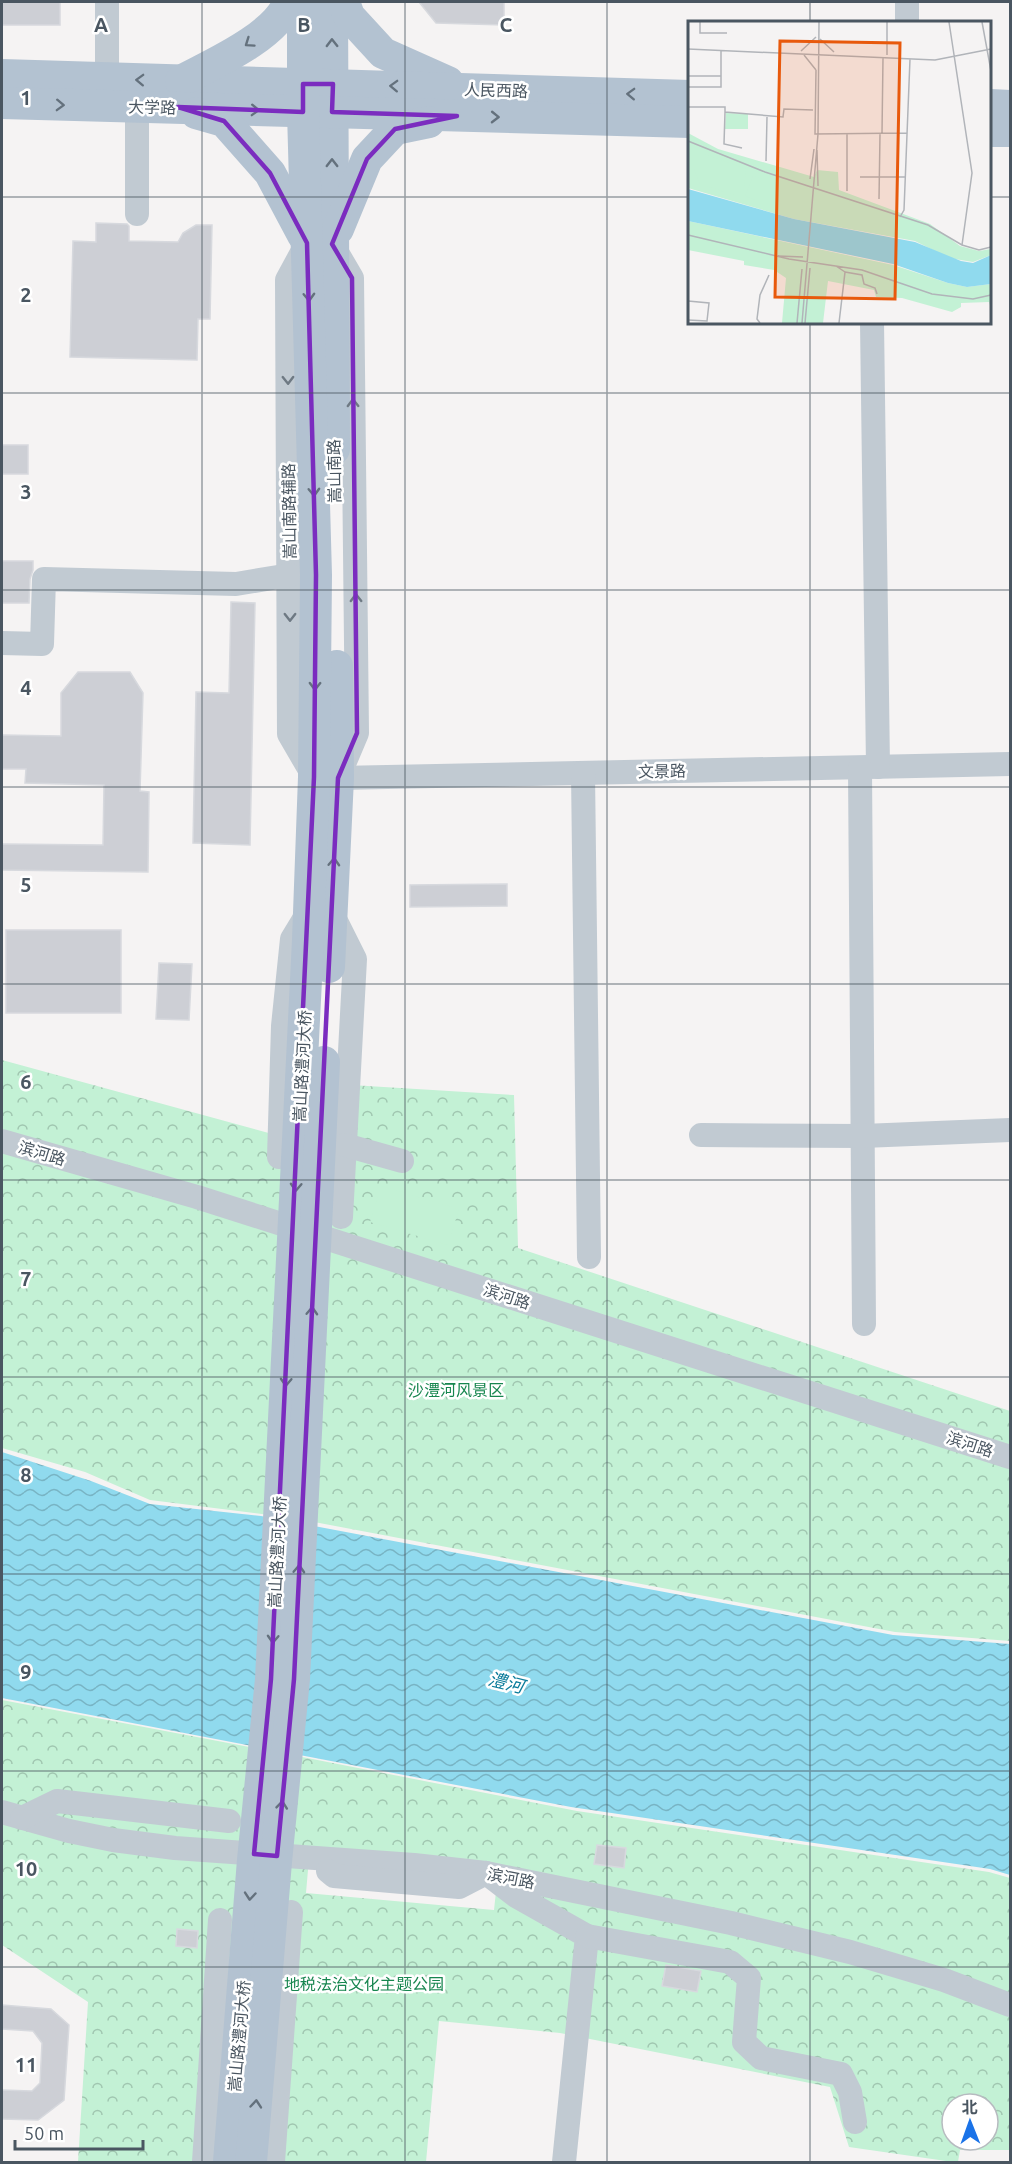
<svg xmlns="http://www.w3.org/2000/svg" width="1012" height="2164" viewBox="0 0 1012 2164" font-family="Ubuntu,'Noto Sans SC',sans-serif">
  <style>
    .forest { fill: url(#forest-crowns); fill-rule: evenodd }
    .garden { fill: #c3f1d5 }
    .water { fill: url(#water-waves) }
    .building { fill: #cdcfd5; stroke: #d7d9de; stroke-width: 1.5 }
    .lines { fill: none; stroke-linecap: round; stroke-linejoin: round }
    .minor { stroke: #c1cad2; stroke-width: 24 }
    .major { stroke: #b3c2d1; stroke-width: 32 }
    .oneway { stroke: #64717d }
    .oneway2 { stroke: #6e7983 }
    .marked { fill: none; stroke: #7b2cbf; stroke-width: 4.5; stroke-linejoin: round }
    .grid { fill: none; stroke: #4a5661; stroke-width: 1.5; stroke-opacity: 0.55 }
    .labels { text-anchor: middle; stroke-width: 5; stroke-linejoin: round; paint-order: stroke }
    .street-label { font-size: 16px; fill: #4a5661; stroke: #fff }
    .park-label { font-size: 16px; fill: #17864f; stroke: #fff }
    .water-label { font-size: 18px; font-style: italic; fill: #0c7c9b; stroke: #fff }
    .inset-road { fill: none; stroke: #b1b4b9; stroke-width: 1.5 }
    .view { fill: #e8590c; fill-opacity: 0.15; stroke: #e8590c; stroke-width: 3 }
    .inset-edge { fill: none; stroke: #4a5661; stroke-width: 3 }
    .grid-label { font-size: 20px; text-anchor: middle; font-weight: bold; fill: #4a5661; stroke: #fff; stroke-width: 5; stroke-linejoin: round; paint-order: stroke }
  </style>
  <defs>
    <pattern id="forest-crowns" width="20" height="18" patternUnits="userSpaceOnUse" patternTransform="scale(1.5)"><rect width="20" height="18" fill="#c3f1d5"/><path d="M2 6a3 3 0 1 1 6 0M12 15a3 3 0 1 1 6 0" fill="none" stroke="#a0c6b0"/></pattern>
    <pattern id="water-waves" width="16" height="10" patternUnits="userSpaceOnUse" patternTransform="scale(1.5)"><rect width="16" height="10" fill="#90daee"/><path d="M0 5q4-4 8 0t8 0" fill="none" stroke="#78b4c4"/></pattern>
  </defs>
  <rect width="100%" height="100%" fill="#f5f3f3"/>
  <g class="forest">
    <polygon points="2,1060 309,1144 335,1084 514,1095 518,1248 1010,1411 1010,1641 895,1632 293,1518 150,1500 85,1472 2,1448"/>
    <path d="M2 1700 297 1756 577 1811 989 1872 1010 1878V2150H960L958 2162H953L849 2147 830 2087 560 2033 439 2021 426 2162H78L88 2002 2 1945ZM310 1847 499 1864 494 1910 306 1893ZM952 2104H988V2140H952Z"/>
  </g>
  <polygon class="garden" points="381,1186 459,1209 448,1245 370,1222"/>
  <polygon class="water" points="2,1452 91,1481 150,1504 261,1516 893,1635 1010,1644 1010,1875 990,1869 571,1807 2,1698"/>
  <g class="building">
    <rect x="2" y="2" width="58" height="23"/>
    <polygon points="419,2 504,2 504,25 436,23"/>
    <polygon points="96,223 127,224 129,226 129,241 178,242 183,233 196,225 212,225 210,319 198,319 197,360 70,357 73,241 96,242"/>
    <rect x="2" y="445" width="26" height="29"/>
    <polygon points="2,561 33,561 33,570 30,579 29,603 2,603"/>
    <polygon points="231,602 255,603 250,845 193,843 196,692 229,693"/>
    <polygon points="78,672 130,672 143,693 140,791 149,792 148,872 2,870 2,844 103,845 104,785 25,783 26,769 2,769 2,735 61,736 61,693"/>
    <polygon points="507,884 507,906 410,907 410,885"/>
    <rect x="6" y="930" width="115" height="83"/>
    <polygon points="159,963 192,964 189,1020 156,1019"/>
    <polygon points="597,1845 626,1848 624,1868 594,1864"/>
    <polygon points="177,1929 198,1931 197,1948 176,1946"/>
    <polygon points="666,1965 701,1971 697,1992 662,1986"/>
    <polygon points="2,2005 51,2009 69,2025 64,2100 38,2120 2,2119 2,2090 32,2091 40,2083 42,2043 33,2031 2,2029"/>
  </g>
  <g class="lines">
    <g class="minor">
      <polyline points="107,2 107,79"/>
      <polyline points="907,2 907,22"/>
      <polyline points="137,214 137,107"/>
      <polyline points="307,243 287,280 289,734 314,777 338,778 1010,764"/>
      <polyline points="332,244 352,278 357,733 341,771"/>
      <polyline points="872,322 878,767"/>
      <polyline points="2,643 42,644 44,579 236,584 290,575"/>
      <polyline points="860,768 864,1324"/>
      <polyline points="583,773 589,1257"/>
      <polyline points="332,913 355,959 341,1217"/>
      <polyline points="701,1135 863,1136 1010,1130"/>
      <polyline points="2,1141 197,1197 1010,1457"/>
      <polyline points="345,1145 402,1161"/>
      <polyline points="279,1157 283,1026 292,939 309,911"/>
      <polyline points="2,1812 69,1831 113,1840 175,1848 414,1865 486,1873 731,1923 850,1952 944,1980 1010,2005"/>
      <polyline points="22,1818 57,1801 229,1821"/>
      <polyline points="328,1871 334,1876 459,1887 486,1873 516,1896 587,1936 564,2162"/>
      <polyline points="587,1936 730,1962 749,1978 744,2042 761,2058 841,2074 850,2092 855,2122"/>
      <polyline points="204,2162 220,1920"/>
      <polyline points="273,2162 291,1912"/>
    </g>
    <g class="major">
      <polyline points="332,2 334,449"/>
      <polyline points="344,2 349,16 383,53 448,82"/>
      <polyline points="2,75 690,96"/>
      <path d="M181 81C213 64 275 37 289 2"/>
      <polyline points="2,103 690,122"/>
      <polyline points="990,105 1010,106"/>
      <polyline points="196,113 224,121 270,173 303,235"/>
      <polyline points="990,131 1010,131"/>
      <polyline points="338,229 367,159 395,129 429,122"/>
      <polyline points="329,967 338,778 337,666"/>
      <polyline points="229,2162 253,1860 271,1679 308,940 314,777 316,575 303,112 303,2"/>
      <polyline points="251,2162 276,1862 294,1679 324,1062"/>
    </g>
  </g>
  <defs><path id="oneway-chevron" d="M-2-3.5L2.5 0L-2 3.5" fill="none" stroke-width="1.6" stroke-linecap="round" stroke-linejoin="round" transform="scale(1.5)"/></defs>
  <g class="oneway">
    <use href="#oneway-chevron" transform="translate(249 43) rotate(145)"/>
    <use href="#oneway-chevron" transform="translate(332 43) rotate(-91)"/>
    <use href="#oneway-chevron" transform="translate(140 80) rotate(-178)"/>
    <use href="#oneway-chevron" transform="translate(394 86) rotate(-178)"/>
    <use href="#oneway-chevron" transform="translate(631 94) rotate(-178)"/>
    <use href="#oneway-chevron" transform="translate(60 105) rotate(2)"/>
    <use href="#oneway-chevron" transform="translate(255 110) rotate(2)"/>
    <use href="#oneway-chevron" transform="translate(495 117) rotate(1)"/>
    <use href="#oneway-chevron" transform="translate(332 163) rotate(-90)"/>
    <use href="#oneway-chevron" transform="translate(309 297) rotate(88)"/>
    <use href="#oneway-chevron" transform="translate(314 492) rotate(88)"/>
    <use href="#oneway-chevron" transform="translate(315 686) rotate(91)"/>
    <use href="#oneway-chevron" transform="translate(334 862) rotate(-87)"/>
    <use href="#oneway-chevron" transform="translate(296 1187) rotate(93)"/>
    <use href="#oneway-chevron" transform="translate(312 1311) rotate(-87)"/>
    <use href="#oneway-chevron" transform="translate(286 1382) rotate(93)"/>
    <use href="#oneway-chevron" transform="translate(299 1569) rotate(-87)"/>
    <use href="#oneway-chevron" transform="translate(273 1639) rotate(93)"/>
    <use href="#oneway-chevron" transform="translate(282 1805) rotate(-84)"/>
    <use href="#oneway-chevron" transform="translate(250 1896) rotate(95)"/>
    <use href="#oneway-chevron" transform="translate(256 2104) rotate(-85)"/>
  </g>
  <g class="oneway2">
    <use href="#oneway-chevron" transform="translate(288 380) rotate(89)"/>
    <use href="#oneway-chevron" transform="translate(353 403) rotate(-91)"/>
    <use href="#oneway-chevron" transform="translate(356 598) rotate(-91)"/>
    <use href="#oneway-chevron" transform="translate(290 617) rotate(90)"/>
  </g>
  <path class="marked" d="M303 84H333L332 112 457 116 395 129 367 159 332 244 352 278 357 733 338 778 294 1679 277 1856 254 1854 271 1679 314 777 316 575 307 243 270 173 224 121 178 107 303 112Z"/>
  <path class="grid" d="M202 2V2162M405 2V2162M607 2V2162M810 2V22M2 197H690M990 197H1010M810 322V2162M2 393H1010M2 590H1010M2 787H1010M2 984H1010M2 1180H1010M2 1377H1010M2 1574H1010M2 1771H1010M2 1967H1010"/>
  <g class="labels">
    <g class="street-label">
      <text transform="translate(496 90) rotate(2)" y="6">人民西路</text>
      <text transform="translate(152 107) rotate(1)" y="6">大学路</text>
      <text transform="translate(334 471) rotate(-91)" y="6">嵩山南路</text>
      <text transform="translate(289 511) rotate(-91)" y="6">嵩山南路辅路</text>
      <text transform="translate(662 771) rotate(-1)" y="6">文景路</text>
      <text transform="translate(302 1066) rotate(-87)" y="6">嵩山路澧河大桥</text>
      <text transform="translate(42 1153) rotate(17)" y="6">滨河路</text>
      <text transform="translate(507 1296) rotate(18)" y="6">滨河路</text>
      <text transform="translate(970 1444) rotate(18)" y="6">滨河路</text>
      <text transform="translate(277 1552) rotate(-87)" y="6">嵩山路澧河大桥</text>
      <text transform="translate(511 1878) rotate(11)" y="6">滨河路</text>
      <text transform="translate(239 2036) rotate(-85)" y="6">嵩山路澧河大桥</text>
    </g>
    <g class="park-label">
      <text x="456" y="1396">沙澧河风景区</text>
      <text x="364" y="1990">地税法治文化主题公园</text>
    </g>
    <g class="water-label">
      <text transform="translate(506 1683) rotate(14)" y="6">澧河</text>
    </g>
  </g>
  <g transform="translate(688 21)">
    <rect width="303" height="303" fill="#f5f3f3"/>
    <path d="M38 92 60 93V108H37Z" fill="#c3f1d5"/>
    <path d="M0 112 30 128 126 156 129 149 150 151 151 169 242 203 272 225 291 230 303 228V234L285 241 261 237 227 220 106 198 0 167ZM0 200 205 244 260 262 279 266 303 263V287L301 281 273 282V286L264 291 214 277 188 276 186 269 140 260 135 302H94L98 257 86 249 56 244V240L0 229Z" fill="#c3f1d5"/>
    <path d="M17 133 58 148 56 167 46 174 12 163 6 148ZM65 155 74 158 67 179 57 175Z" fill="#c3f1d5"/>
    <path d="M0 168 106 198 227 221 273 240 285 242 303 234V263L279 266 260 262 205 243 0 200Z" fill="#90daee"/>
    <path class="inset-road" d="M12 1V12H39M199 1V34M261 1 284 152 274 224M294 1 303 50M132 18 146 31M0 28 247 39 303 28M113 30 128 16M116 34 128 49M128 49 127 113 219 112M0 55H33M0 66H33V29M0 86H37V91L95 96 96 88 125 89M37 91 36 123 54 127M194 112 195 37M0 120 77 151 240 204 274 224 291 229 303 226M129 129 130 165M78 140 79 96M172 156H218M122 158 126 128M159 170V113M191 178 192 113M212 196 216 189 222 38M0 214 101 238 174 249 244 273 285 278 303 274M90 235 115 236M148 245 157 251 151 302M157 251 174 254 176 263 187 267 189 273M0 280 21 282 19 300 0 299M72 302 69 298 72 274 81 254M109 302 114 248M114 302 130 113 131 1M117 302 122 247"/>
    <path class="view" d="M92 20 212 22 207 278 87 276Z"/>
    <rect width="303" height="303" class="inset-edge"/>
  </g>
  <g class="grid-label">
    <text x="101" y="32">A</text>
    <text x="304" y="32">B</text>
    <text x="506" y="32">C</text>
    <text x="26" y="105">1</text>
    <text x="26" y="302">2</text>
    <text x="26" y="499">3</text>
    <text x="26" y="695">4</text>
    <text x="26" y="892">5</text>
    <text x="26" y="1089">6</text>
    <text x="26" y="1286">7</text>
    <text x="26" y="1482">8</text>
    <text x="26" y="1679">9</text>
    <text x="26" y="1876">10</text>
    <text x="26" y="2072">11</text>
  </g>
  <rect width="1012" height="2164" fill="none" stroke="#4a5661" stroke-width="6"/>
  <g transform="translate(970 2122) rotate(359)"><circle r="28" fill="#ffffff" stroke="#b7bbc0" stroke-width="1.5"/>
  <path d="M0-4.5L10 22L0 15L-10 22Z" fill="#1a73e8"/>
  <text y="-9" font-size="16" font-weight="bold" text-anchor="middle" fill="#4a5661">北</text>
  </g>
  <path d="M15 2140v9h128v-9" fill="none" stroke="#4a5661" stroke-width="3"/>
  <text x="24" y="2140" font-size="18" fill="#4a5661" stroke="#ffffff" stroke-width="4.5" paint-order="stroke">50 m</text>
</svg>
